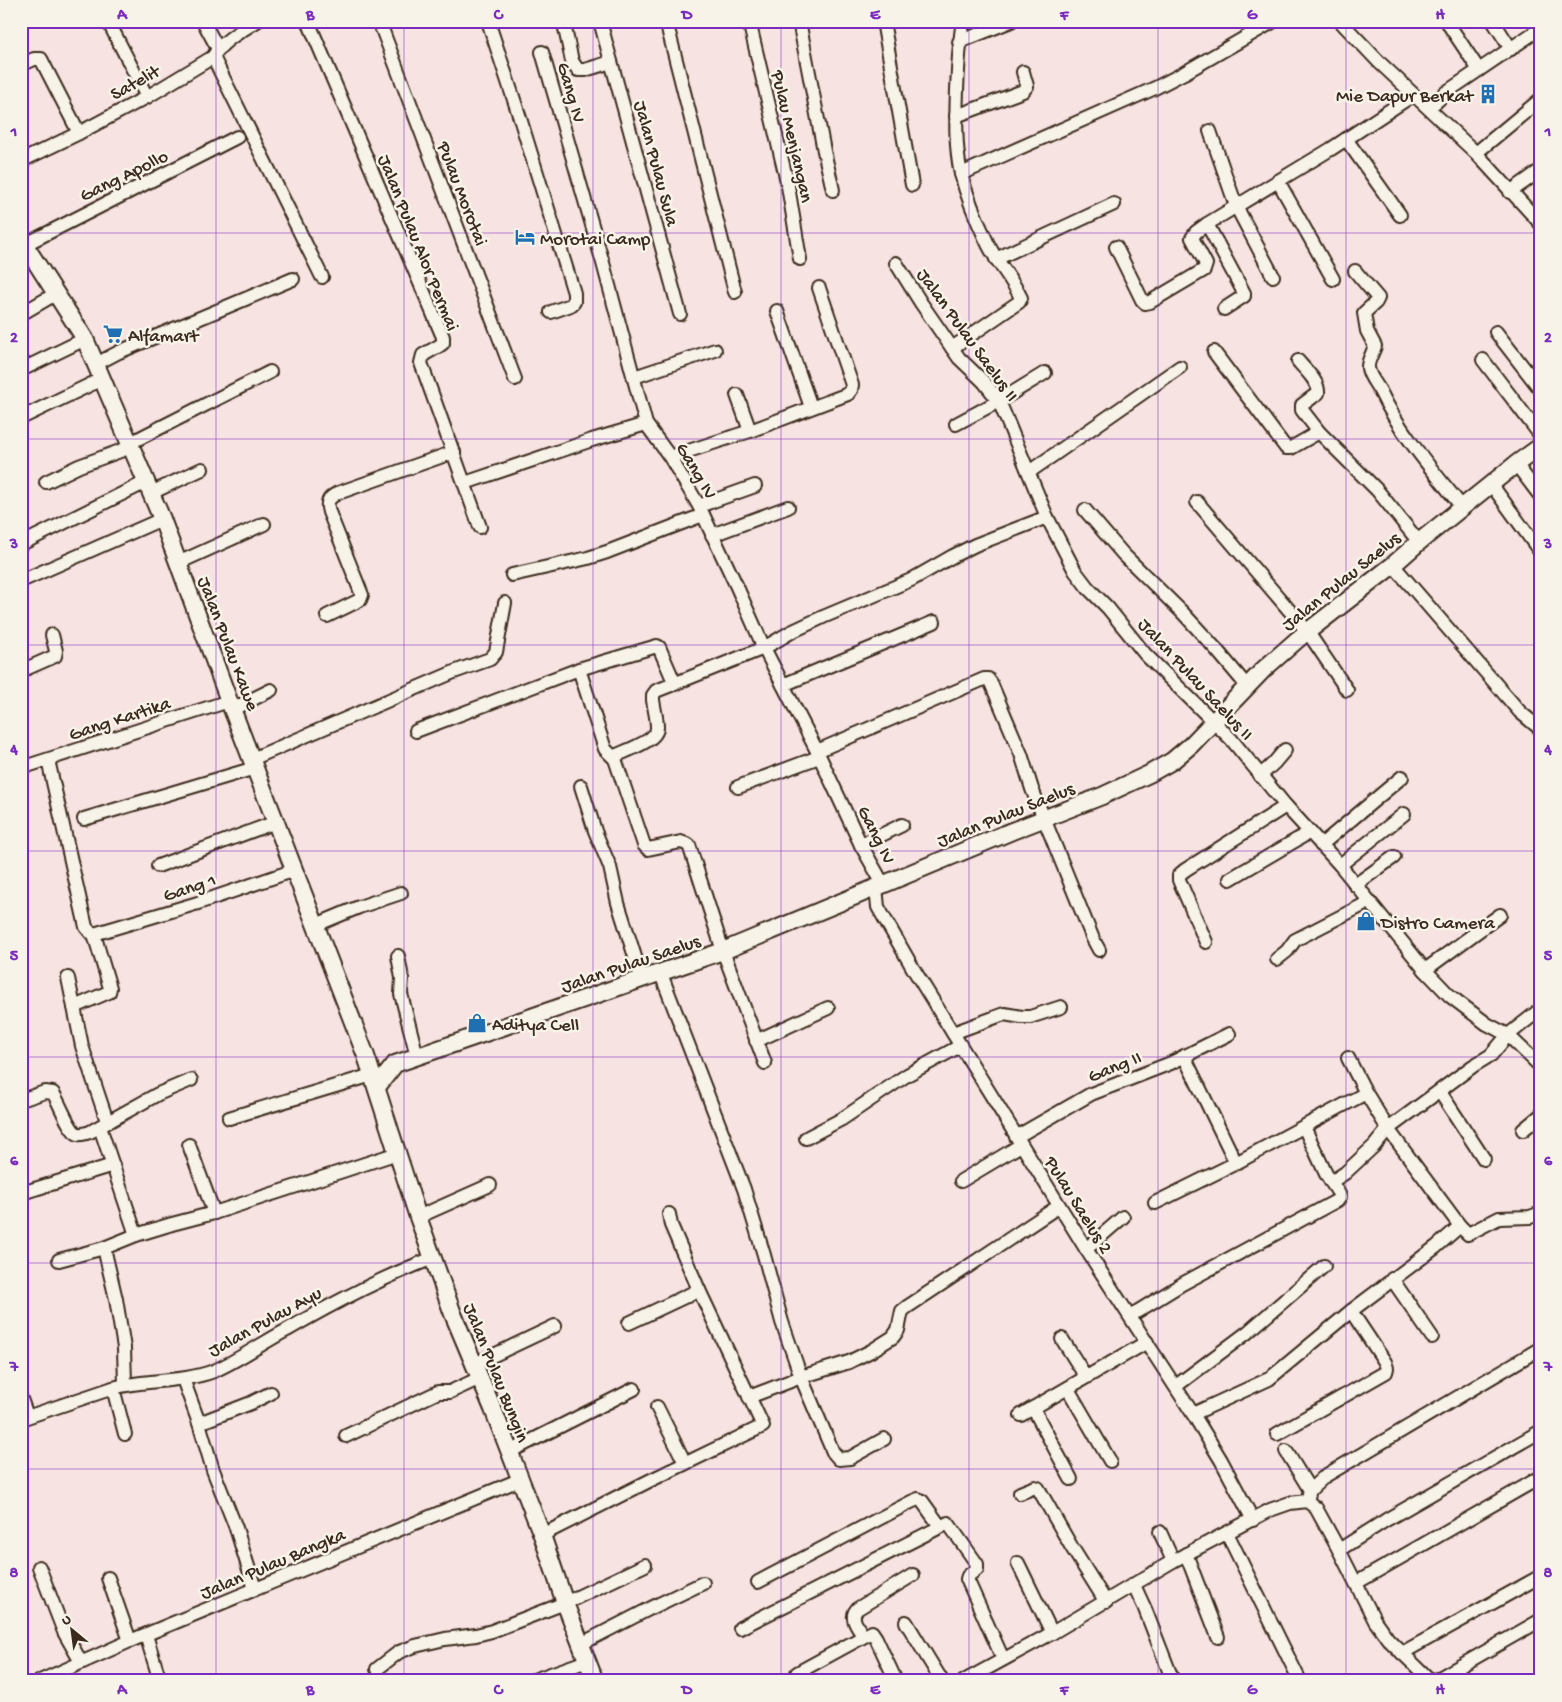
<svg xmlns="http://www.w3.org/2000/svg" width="1562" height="1702" viewBox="0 0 1562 1702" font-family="'Gochi Hand',sans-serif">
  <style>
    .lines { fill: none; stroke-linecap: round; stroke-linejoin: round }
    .minor-casing { stroke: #3b2a1e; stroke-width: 16 }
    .tertiary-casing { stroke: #3b2a1e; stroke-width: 20 }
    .minor { stroke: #f7f3e8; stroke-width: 12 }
    .tertiary { stroke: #f7f3e8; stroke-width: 16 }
    .grid { fill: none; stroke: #7b2cbf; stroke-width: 1; stroke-opacity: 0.55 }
    .labels { text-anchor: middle; stroke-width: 5; stroke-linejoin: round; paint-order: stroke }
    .street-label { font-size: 19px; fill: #3b2a1e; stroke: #f7f3e8 }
    .poi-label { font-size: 19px; fill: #3b2a1e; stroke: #f7f3e8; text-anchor: start }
    .neatline { fill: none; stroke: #7b2cbf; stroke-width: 2 }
    .grid-label { font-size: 16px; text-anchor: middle; font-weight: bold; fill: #7b2cbf }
  </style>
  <rect width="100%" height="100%" fill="#f7e3e2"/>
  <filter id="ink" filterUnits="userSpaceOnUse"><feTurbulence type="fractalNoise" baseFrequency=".02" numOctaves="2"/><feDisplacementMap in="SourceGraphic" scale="10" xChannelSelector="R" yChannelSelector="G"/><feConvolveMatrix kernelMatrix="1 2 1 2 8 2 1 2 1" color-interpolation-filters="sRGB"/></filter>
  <g filter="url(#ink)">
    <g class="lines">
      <defs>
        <g id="minor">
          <polyline points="108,21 147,97"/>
          <polyline points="203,21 218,49"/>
          <polyline points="308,21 443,337 443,343 439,346 423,355 421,363 480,527"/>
          <polyline points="379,21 515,379"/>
          <polyline points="488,21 519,115 574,293 574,302 571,305 551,312"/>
          <polyline points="600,21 680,314"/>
          <polyline points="666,21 735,292"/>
          <polyline points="749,21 788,186 800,259"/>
          <polyline points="799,21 824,151 833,190"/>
          <polyline points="883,21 912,185"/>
          <polyline points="1340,21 1379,62 1476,153 1541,224"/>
          <polyline points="1493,21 1511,49"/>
          <polyline points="564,24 572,61 578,70 585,70 611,62"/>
          <polyline points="1449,25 1479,70"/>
          <polyline points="959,42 1011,21"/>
          <polyline points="542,52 603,263 646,424 670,457 699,506 737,587 764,648 817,751 861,845 883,884"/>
          <polyline points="213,57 322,277"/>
          <polyline points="21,65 34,59 41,59 79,133"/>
          <polyline points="1427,106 1436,102 1445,93 1541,28"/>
          <polyline points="956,116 1023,91 1027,86 1023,72"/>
          <polyline points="1210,131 1236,206 1273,276"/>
          <polyline points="1346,139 1400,215"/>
          <polyline points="1476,153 1541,99"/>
          <path d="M21 161 79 133 147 97 213 57C222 41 241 31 257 21"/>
          <polyline points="961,174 1155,88 1184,73 1274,21"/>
          <polyline points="1278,181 1333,279"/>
          <polyline points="1510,192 1541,170"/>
          <polyline points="1207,224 1244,293 1244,296 1224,309"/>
          <polyline points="26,244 237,137"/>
          <polyline points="1116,247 1142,300 1145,303 1150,302 1204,270 1206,264 1192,238 1196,232 1207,224 1331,149 1413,95"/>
          <polyline points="996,259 1114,204"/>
          <polyline points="896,263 921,303 959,358 984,382 999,401 1047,517 1075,571 1088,588 1108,608 1145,654 1231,739 1286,806 1340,865 1425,970 1450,996 1487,1024 1508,1035 1541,1067"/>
          <path d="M1355 271 1378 298 1376 302 1364 313 1367 331 1375 346C1373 353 1367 361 1368 368 1369 376 1376 384 1380 391 1400 433 1433 471 1462 507"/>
          <polyline points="777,311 811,407"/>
          <polyline points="21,314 57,293"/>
          <polyline points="1496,332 1541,390"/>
          <path d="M952 348 1019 302 1021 298C1012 278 996 262 987 242 977 221 967 197 961 174 955 147 956 118 957 90 958 67 959 44 963 21"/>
          <polyline points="1214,352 1286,448 1291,448 1319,432"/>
          <polyline points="1483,360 1541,436"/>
          <path d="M1298 361C1305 370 1319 381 1318 393L1302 405V410L1319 432 1377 490 1419 542"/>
          <polyline points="96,364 119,352 293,279"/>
          <polyline points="21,370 85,339"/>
          <polyline points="634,377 715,350"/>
          <polyline points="737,395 750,431"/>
          <polyline points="21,418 102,379"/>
          <polyline points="956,424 999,401 1045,373"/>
          <polyline points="130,443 270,372"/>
          <polyline points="670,457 750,431 848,394 851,390 852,385 819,288"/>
          <polyline points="1516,464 1541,497"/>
          <polyline points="1029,472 1180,367"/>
          <polyline points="46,482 79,466 131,447"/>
          <polyline points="465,483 592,440 646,424"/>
          <polyline points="1491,484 1541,553"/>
          <polyline points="151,493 202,469"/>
          <polyline points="1197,502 1307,631 1347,690"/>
          <polyline points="699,506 755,486"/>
          <polyline points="1085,510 1123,554 1183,613 1215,648 1247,686"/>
          <polyline points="712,535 788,507"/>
          <polyline points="21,544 146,482"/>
          <polyline points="178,563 264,524"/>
          <polyline points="1393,565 1520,712 1538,727 1541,727"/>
          <polyline points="512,575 588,558 607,552 703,515"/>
          <polyline points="21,581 162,519"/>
          <path d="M327 616 360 600 362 595 329 512C326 502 328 498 338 493L454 452"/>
          <polyline points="579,669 605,749 615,759 644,845 648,849 681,842 689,845 723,951 765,1063"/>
          <polyline points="21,671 55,656 56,651 52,635"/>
          <polyline points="783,685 934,622"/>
          <polyline points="233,709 271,690"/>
          <polyline points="416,731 579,669 657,646 659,647 675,684"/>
          <polyline points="817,751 984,679 988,679 991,683 1021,754 1032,789 1093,939 1099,950"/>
          <polyline points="252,759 454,672 490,659 496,652 505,603"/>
          <path d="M615 759 617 755C628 750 658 740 657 727 657 718 654 708 653 700V695L656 691 764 648 791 632 823 617 911 580 953 556 975 545 1047 517"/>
          <polyline points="48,760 86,927 90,932 94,934 110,988 109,992 74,1007"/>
          <polyline points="21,768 229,701"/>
          <polyline points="1260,776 1274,763 1285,750"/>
          <polyline points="581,786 595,831 610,867 618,903 642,979"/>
          <polyline points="738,787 819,757"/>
          <polyline points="84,819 255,768"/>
          <polyline points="861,845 902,825"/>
          <polyline points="1321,845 1402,777"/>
          <polyline points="1340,865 1404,814"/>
          <polyline points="158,866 276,822"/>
          <polyline points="1230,879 1310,832"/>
          <polyline points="1355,885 1394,857"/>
          <polyline points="876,887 878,907 914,970 1086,1249 1193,1414 1221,1460 1253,1520"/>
          <polyline points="316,925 359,907 401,893"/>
          <polyline points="94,934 198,903 295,870"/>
          <polyline points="1206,942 1179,880 1179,875 1185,870 1286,806"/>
          <polyline points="398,956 402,978 401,994 417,1056"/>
          <polyline points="1277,959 1287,951 1295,940 1369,902"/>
          <polyline points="1425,970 1500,915"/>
          <polyline points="661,974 744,1189 764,1255 782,1322 801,1377 833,1452 839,1459 850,1458 884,1439"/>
          <polyline points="68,978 82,1046 107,1121"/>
          <polyline points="953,1033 1004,1014 1022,1017 1030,1017 1061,1007"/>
          <polyline points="756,1041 828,1008"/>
          <polyline points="1184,1056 1236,1163"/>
          <polyline points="1348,1058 1366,1093 1388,1129 1460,1226 1468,1234 1499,1218 1530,1217 1541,1213"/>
          <polyline points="1440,1092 1484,1159"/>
          <path d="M21 1100 45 1092 53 1093C59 1101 69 1131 78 1134 82 1135 86 1133 90 1132L158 1094 191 1080"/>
          <polyline points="229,1118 372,1075"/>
          <polyline points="100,1127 136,1235"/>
          <polyline points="1523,1130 1541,1115"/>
          <polyline points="1016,1137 1091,1094 1171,1063 1229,1034"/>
          <polyline points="806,1138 842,1119 907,1075 960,1046"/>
          <polyline points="189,1145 214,1213"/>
          <polyline points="961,1181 1021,1145"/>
          <polyline points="1331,1182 1345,1173 1374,1146 1388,1129 1473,1066 1491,1055 1508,1035 1541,1009"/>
          <polyline points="25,1192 113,1165"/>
          <polyline points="1155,1203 1236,1163 1366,1093"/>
          <polyline points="418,1217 490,1185"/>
          <polyline points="104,1248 116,1299 124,1348 125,1384"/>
          <polyline points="1086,1249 1123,1217"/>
          <polyline points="59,1260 104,1248 136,1235 172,1224 214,1213 398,1153"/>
          <polyline points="1392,1279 1432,1337"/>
          <polyline points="1130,1316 1182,1284 1338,1200 1340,1197 1339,1194 1326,1174 1304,1127"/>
          <polyline points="629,1323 699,1290"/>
          <polyline points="1062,1339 1086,1377"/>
          <polyline points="475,1364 555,1326"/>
          <polyline points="183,1379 199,1423 213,1470 236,1528 255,1589"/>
          <polyline points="1176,1386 1248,1332 1324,1266"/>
          <polyline points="113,1388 125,1434"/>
          <polyline points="1068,1389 1110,1461"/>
          <polyline points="749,1397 801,1377 849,1362 871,1351 893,1337 898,1330 902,1311 907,1307 1059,1206"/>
          <polyline points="21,1399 27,1416"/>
          <polyline points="657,1407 685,1463"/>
          <polyline points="1033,1408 1071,1479"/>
          <polyline points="1193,1414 1269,1379 1351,1311 1436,1247 1460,1226"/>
          <polyline points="1021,1415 1147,1342"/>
          <path d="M21 1419 113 1388C146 1379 181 1383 214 1371 239 1360 262 1343 287 1330 335 1302 381 1278 433 1258"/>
          <polyline points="199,1423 251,1403 271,1393"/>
          <polyline points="1277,1434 1386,1372 1387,1368 1385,1362 1351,1311"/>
          <polyline points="346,1436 438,1392 450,1392 480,1378"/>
          <polyline points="1286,1451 1310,1490"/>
          <polyline points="509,1452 634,1389"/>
          <polyline points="1020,1493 1035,1487 1038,1488 1071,1546 1106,1602"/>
          <polyline points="1307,1501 1310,1490 1325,1476 1541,1348"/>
          <polyline points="1160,1532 1173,1561"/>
          <polyline points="1227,1533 1300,1681"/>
          <polyline points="542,1535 649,1481 763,1426 699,1290 671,1225 669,1214"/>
          <polyline points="1339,1550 1386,1520 1541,1431"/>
          <polyline points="1186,1554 1218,1637"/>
          <polyline points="1018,1563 1052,1633"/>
          <polyline points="39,1567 64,1632 81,1662"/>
          <polyline points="108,1578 130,1641"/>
          <polyline points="758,1582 911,1502 918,1499 922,1501 940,1526"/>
          <polyline points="1356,1583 1541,1477"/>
          <polyline points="1134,1585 1145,1609 1173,1681"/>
          <polyline points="906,1622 942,1681"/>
          <polyline points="740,1628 948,1523 977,1564 977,1569 968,1576 967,1579 1003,1659"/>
          <polyline points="146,1635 160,1681"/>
          <path d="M863 1636C858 1627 849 1618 857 1609L913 1575"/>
          <polyline points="581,1644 651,1608 703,1583"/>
          <polyline points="1402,1653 1541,1576"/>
          <polyline points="377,1669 399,1652 415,1646 445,1639 476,1635 492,1631 565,1603 645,1565"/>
          <polyline points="40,1681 130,1641 519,1480"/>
          <polyline points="531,1681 587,1661"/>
          <polyline points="801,1681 797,1673 872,1632 876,1638 896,1681"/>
          <polyline points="964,1681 1052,1633 1173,1561 1270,1510 1290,1503 1307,1501 1316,1508 1339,1550 1375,1621 1388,1639 1431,1681"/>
          <polyline points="1434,1681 1541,1620"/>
        </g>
        <g id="tertiary">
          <polyline points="21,239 85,339 162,519 229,701 366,1056 418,1217 453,1314 493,1409 542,1535 565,1603 595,1681"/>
          <polyline points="377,1087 395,1064 723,951 1012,831 1102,796 1149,774 1172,761 1191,745 1264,669 1298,639 1393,565 1419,542 1516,464 1541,446"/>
        </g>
      </defs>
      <use href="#minor" class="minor-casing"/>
      <use href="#tertiary" class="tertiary-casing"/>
      <use href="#minor" class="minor"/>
      <use href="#tertiary" class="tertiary"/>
    </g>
  </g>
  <path class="grid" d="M216 21V1681M404 21V1681M593 21V1681M781 21V1681M969 21V1681M1158 21V1681M1346 21V1681M21 233H1541M21 439H1541M21 645H1541M21 851H1541M21 1057H1541M21 1263H1541M21 1469H1541"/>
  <defs>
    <symbol id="building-bare" viewBox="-9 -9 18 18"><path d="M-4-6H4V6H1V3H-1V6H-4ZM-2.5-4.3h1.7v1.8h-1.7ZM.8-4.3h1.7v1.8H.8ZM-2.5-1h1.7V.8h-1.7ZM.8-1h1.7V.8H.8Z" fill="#1f6fb2" stroke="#f7f3e8" stroke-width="2.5" paint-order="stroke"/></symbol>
    <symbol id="hotel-bare" viewBox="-9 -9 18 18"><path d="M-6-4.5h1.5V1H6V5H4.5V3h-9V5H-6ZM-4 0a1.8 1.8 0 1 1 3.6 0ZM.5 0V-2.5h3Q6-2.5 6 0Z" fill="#1f6fb2" stroke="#f7f3e8" stroke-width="2.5" paint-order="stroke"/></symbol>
    <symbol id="supermarket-bare" viewBox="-9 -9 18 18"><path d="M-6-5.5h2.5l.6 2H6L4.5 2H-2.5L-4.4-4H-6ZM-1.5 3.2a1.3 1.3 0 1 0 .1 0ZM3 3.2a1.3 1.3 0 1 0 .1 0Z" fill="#1f6fb2" stroke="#f7f3e8" stroke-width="2.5" paint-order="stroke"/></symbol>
    <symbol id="shop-bare" viewBox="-9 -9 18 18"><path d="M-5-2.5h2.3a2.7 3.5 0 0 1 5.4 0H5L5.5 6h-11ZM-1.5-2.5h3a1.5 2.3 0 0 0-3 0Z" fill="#1f6fb2" stroke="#f7f3e8" stroke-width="2.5" paint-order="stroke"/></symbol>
  </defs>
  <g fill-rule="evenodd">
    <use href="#building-bare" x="1474" y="80" width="28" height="28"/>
    <use href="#hotel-bare" x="511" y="223" width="28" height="28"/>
    <use href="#supermarket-bare" x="99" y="320" width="28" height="28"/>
    <use href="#shop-bare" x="1352" y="907" width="28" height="28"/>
    <use href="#shop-bare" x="463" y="1009" width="28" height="28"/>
  </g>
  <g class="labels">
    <g class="street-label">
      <text transform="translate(134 81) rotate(-29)" y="7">Satelit</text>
      <text transform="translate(573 92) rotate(74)" y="7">Gang IV</text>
      <text transform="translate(794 136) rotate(77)" y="7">Pulau Menjangan</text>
      <text transform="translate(658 163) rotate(75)" y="7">Jalan Pulau Sula</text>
      <text transform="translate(123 174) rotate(-26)" y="7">Gang Apollo</text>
      <text transform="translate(464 193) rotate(69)" y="7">Pulau Morotai</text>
      <text transform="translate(420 242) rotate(68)" y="7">Jalan Pulau Alor Permai</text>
      <text transform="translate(969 334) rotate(54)" y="7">Jalan Pulau Saelus II</text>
      <text transform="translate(698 470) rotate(59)" y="7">Gang IV</text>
      <text transform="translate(1340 580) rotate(-39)" y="7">Jalan Pulau Saelus</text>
      <text transform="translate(230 643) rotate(69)" y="7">Jalan Pulau Kawe</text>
      <text transform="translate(1197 678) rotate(47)" y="7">Jalan Pulau Saelus II</text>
      <text transform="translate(119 717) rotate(-18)" y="7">Gang Kartika</text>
      <text transform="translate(1005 813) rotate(-22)" y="7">Jalan Pulau Saelus</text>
      <text transform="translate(878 834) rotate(63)" y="7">Gang IV</text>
      <text transform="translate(189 886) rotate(-18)" y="7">Gang 1</text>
      <text transform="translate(630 962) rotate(-19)" y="7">Jalan Pulau Saelus</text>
      <text transform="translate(1114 1065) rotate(-22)" y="7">Gang II</text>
      <text transform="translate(1080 1204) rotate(58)" y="7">Pulau Saelus 2</text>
      <text transform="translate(264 1320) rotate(-29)" y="7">Jalan Pulau Ayu</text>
      <text transform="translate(498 1372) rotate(68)" y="7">Jalan Pulau Bungin</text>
      <text transform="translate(272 1562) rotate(-23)" y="7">Jalan Pulau Bangka</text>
    </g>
    <g class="poi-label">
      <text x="1473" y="101" text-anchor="end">Mie Dapur Berkat</text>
      <text x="540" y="244">Morotai Camp</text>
      <text x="128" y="341">Alfamart</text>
      <text x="1381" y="928">Distro Camera</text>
      <text x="492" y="1030">Aditya Cell</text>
    </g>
  </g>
  <rect width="1562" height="1702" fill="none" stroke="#f7f3e8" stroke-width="55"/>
  <g transform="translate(72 1630) rotate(331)" stroke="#f7f3e8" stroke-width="4" paint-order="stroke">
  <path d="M0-4L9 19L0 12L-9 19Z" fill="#3b2a1e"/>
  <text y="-8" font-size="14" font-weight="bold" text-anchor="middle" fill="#3b2a1e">U</text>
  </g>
  <rect x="28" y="28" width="1506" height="1646" class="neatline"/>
  <g class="grid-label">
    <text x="122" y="19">A</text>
    <text x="310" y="19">B</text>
    <text x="498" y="19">C</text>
    <text x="687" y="19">D</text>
    <text x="875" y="19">E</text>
    <text x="1064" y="19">F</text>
    <text x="1252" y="19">G</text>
    <text x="1440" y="19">H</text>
    <text x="14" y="136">1</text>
    <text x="1548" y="136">1</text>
    <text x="14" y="342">2</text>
    <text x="1548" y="342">2</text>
    <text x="14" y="548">3</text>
    <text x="1548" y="548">3</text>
    <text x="14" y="754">4</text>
    <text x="1548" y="754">4</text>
    <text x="14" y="960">5</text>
    <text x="1548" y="960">5</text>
    <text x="14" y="1165">6</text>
    <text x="1548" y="1165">6</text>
    <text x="14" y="1371">7</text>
    <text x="1548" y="1371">7</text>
    <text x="14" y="1577">8</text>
    <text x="1548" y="1577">8</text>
    <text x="122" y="1694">A</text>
    <text x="310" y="1694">B</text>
    <text x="498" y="1694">C</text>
    <text x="687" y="1694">D</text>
    <text x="875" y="1694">E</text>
    <text x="1064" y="1694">F</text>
    <text x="1252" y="1694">G</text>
    <text x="1440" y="1694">H</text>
  </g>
</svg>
